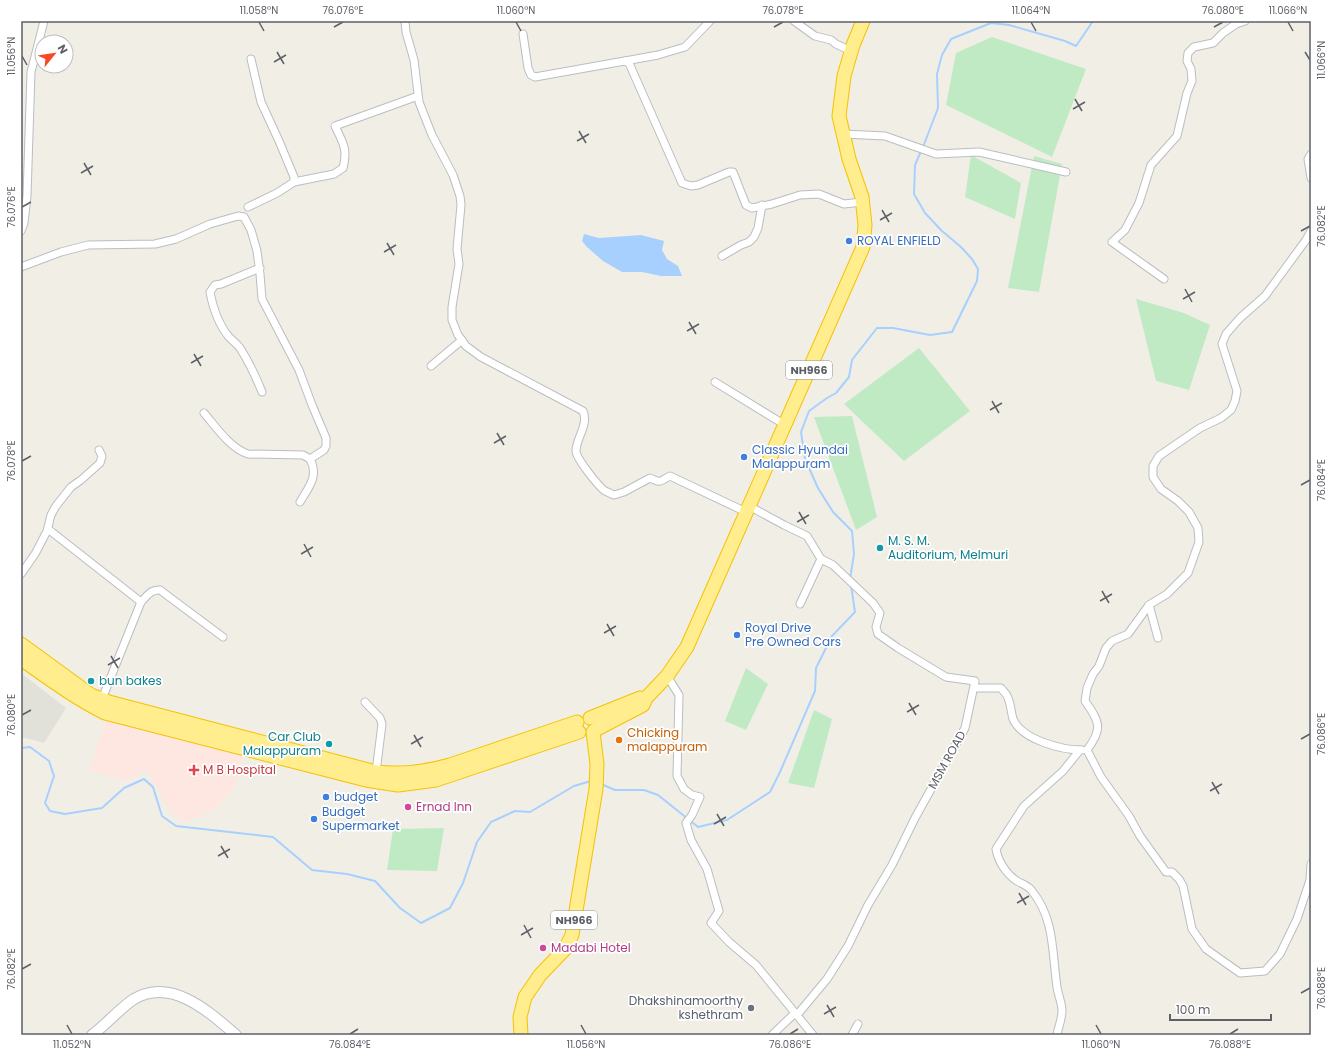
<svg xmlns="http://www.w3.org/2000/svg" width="1332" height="1056" viewBox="0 0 1332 1056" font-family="Poppins,sans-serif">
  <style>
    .industrial { fill: #e1e1da }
    .medical { fill: #fee7e1 }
    .green { fill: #c0eac4 }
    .water { fill: #a7d0ff }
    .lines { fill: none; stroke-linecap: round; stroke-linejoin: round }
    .stream { stroke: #a7d0ff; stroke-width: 2 }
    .street-casing { stroke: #babdc2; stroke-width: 9 }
    .secondary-casing { stroke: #bbbdc4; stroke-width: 12 }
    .highway-casing { stroke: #f6c100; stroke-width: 15 }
    .street { stroke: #fff; stroke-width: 7 }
    .secondary { stroke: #fff; stroke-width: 10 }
    .highway { stroke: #ffed8e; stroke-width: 13 }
    .ticks { fill: none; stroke: #5d6067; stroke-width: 1.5 }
    .shop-dot { fill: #3f7fe0; stroke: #fff; stroke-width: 1.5 }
    .culture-dot { fill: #0f9aa8; stroke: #fff; stroke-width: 1.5 }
    .food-dot { fill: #e8710a; stroke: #fff; stroke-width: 1.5 }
    .health-dot { fill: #e0444e; stroke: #fff; stroke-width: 1.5 }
    .hotel-dot { fill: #d1479c; stroke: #fff; stroke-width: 1.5 }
    .worship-dot { fill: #6b7280; stroke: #fff; stroke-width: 1.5 }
    .labels { text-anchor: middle; stroke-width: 3.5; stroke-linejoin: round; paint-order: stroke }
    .shield { fill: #fff; stroke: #8e9095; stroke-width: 1 }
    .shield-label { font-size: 11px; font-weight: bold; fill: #5d6067 }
    .shop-label { font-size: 12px; fill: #366cbe; stroke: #fff; text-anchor: start }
    .culture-label { font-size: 12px; fill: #0d838f; stroke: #fff; text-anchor: start }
    .food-label { font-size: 12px; fill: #c56008; stroke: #fff; text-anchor: start }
    .street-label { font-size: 12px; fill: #5d6067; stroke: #fff }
    .health-label { font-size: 12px; fill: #be3a42; stroke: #fff; text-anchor: start }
    .hotel-label { font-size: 12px; fill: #b23c85; stroke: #fff; text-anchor: start }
    .worship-label { font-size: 12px; fill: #5b616d; stroke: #fff; text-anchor: end }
    .neatline { fill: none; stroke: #5d6067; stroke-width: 1.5 }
    .ticks-label { font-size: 10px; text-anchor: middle; fill: #5d6067 }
  </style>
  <rect width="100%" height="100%" fill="#f1efe5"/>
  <polygon class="industrial" points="21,673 66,708 44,743 26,738 21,738"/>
  <polygon class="medical" points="106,720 244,753 237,780 230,794 214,810 184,822 170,812 147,770 127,781 89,771"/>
  <g class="green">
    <polygon points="992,37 1086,69 1052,157 946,105 956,53"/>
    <polygon points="971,155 1021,183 1015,219 965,197"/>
    <polygon points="1034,156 1062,164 1039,292 1008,288"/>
    <polygon points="1136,299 1184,313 1210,325 1189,390 1156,381"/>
    <polygon points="919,348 970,411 904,461 844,404"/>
    <polygon points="852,416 877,517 856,530 814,417"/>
    <polygon points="746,668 768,684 746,730 725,721"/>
    <polygon points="814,710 832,719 814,788 788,783"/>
    <polygon points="444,828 437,871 387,870 393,829"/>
  </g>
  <polygon class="water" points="584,234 599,238 641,235 664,241 662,250 667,259 678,266 682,276 661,276 642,272 622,272 603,261 587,247 582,241"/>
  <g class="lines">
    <g class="stream">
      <polyline points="923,147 938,108 937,74 942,55 951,39 991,23 1009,25 1065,41 1076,46 1093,21"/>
      <polyline points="850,579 854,554 852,531 833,512 818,488 805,459 801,432 809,411 827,398 836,393 849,377 852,360 877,328 893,328 930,335 952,332 977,281 978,269 972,259 961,247 942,231 925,213 914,194 915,165 921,151"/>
      <polyline points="21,748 30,747 49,761 54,776 45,803 50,811 65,814 102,808 124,788 144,779 153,787 162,816 176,826 273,837 312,870 347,874 375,881 400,908 421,923 450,908 463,883 477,842 491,822 515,811 530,812 574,786 591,781"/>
      <polyline points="601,784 615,790 644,790 658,795 698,827 727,820 770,792 780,772 815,691 816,668 832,636 855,612 851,585"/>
    </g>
    <defs>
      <g id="street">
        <path d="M405 21 406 32 414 60 419 102 432 135 453 175 460 196 461 205 457 249 459 264 452 307V320L458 335 466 346 481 357 583 411C589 425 576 438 576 451 576 458 598 486 605 491 608 492 611 494 614 495L624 492 650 478C663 484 659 481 670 476L746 512"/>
        <polyline points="794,21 815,36 831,40 836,44 851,51"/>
        <polyline points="523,34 528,68 531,75 535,77 619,62 625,61 629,63 682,183 691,186 698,185 729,172 733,172 746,205 752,208 772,204 800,195 819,194 844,204 862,202"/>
        <polyline points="625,61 658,55 685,47 710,21"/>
        <polyline points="843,134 885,136 936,154 979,152 1066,172"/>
        <polyline points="1311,154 1308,159 1311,178"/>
        <path d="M294 182 334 174 343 168C348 149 343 143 335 126L418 96"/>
        <polyline points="248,207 277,193 294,182 294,177 279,141 261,102 251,59"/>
        <polyline points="21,231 24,223 27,196 31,72 44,21"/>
        <path d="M1311 231 1306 240 1265 296 1240 318 1226 334 1222 344 1237 391 1235 401 1231 410 1221 418 1200 428 1159 456 1153 466V477L1161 489 1178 501 1189 512 1198 528 1199 542 1188 573 1167 594 1149 605 1128 634 1112 641 1106 648 1099 666 1093 674 1087 688 1085 701C1100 722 1103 729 1087 750L1101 777 1129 816 1140 836 1166 872H1172L1179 879 1183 886 1192 929 1206 949 1240 973 1265 971 1280 954 1297 919 1310 880 1311 864"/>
        <polyline points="722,256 741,245 749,242 754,237 758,228 762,205"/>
        <path d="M21 267 61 252 88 245 155 244 176 239 210 224 238 216 244 217 251 230 257 251 260 274 262 299 299 370 312 405 326 438V446L324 450 310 459C319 476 309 487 300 502"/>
        <path d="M260 268 221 284 215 285 210 292C213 308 219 325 229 337 233 341 237 344 240 348 249 362 256 377 262 392"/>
        <polyline points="1164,279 1112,242 1125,230 1139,203 1151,165 1177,136 1187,93 1192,81 1191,69 1187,61 1188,53 1194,47 1213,43 1223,33 1236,24 1245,21"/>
        <polyline points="431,366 462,340"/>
        <polyline points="715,382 785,425"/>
        <path d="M204 413C216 427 231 449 248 454L303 455 310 459"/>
        <polyline points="749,506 784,525 807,536 821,559 800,604"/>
        <polyline points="48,529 141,602"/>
        <polyline points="21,574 35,554 47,531 51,515 56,506 71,487 81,480 100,463 102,456 99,450"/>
        <polyline points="1149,605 1158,638"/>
        <polyline points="667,676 679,695 677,776 684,789 692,795 700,797 692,815 686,823 691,840 707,869 719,911 711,923 729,942 756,965 813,1035"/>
        <path d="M974 688H1001C1003 691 1007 694 1008 698 1011 705 1011 712 1013 719 1022 740 1062 750 1082 750"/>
        <path d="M102 699 141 602C147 596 151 589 160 590L223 637"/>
        <polyline points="365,702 380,718 382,724 376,772"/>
        <polyline points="797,1015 827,979 848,946 868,905 892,865 915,818 965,728 975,681 946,677 898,648 878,634 876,627 880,613 873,603 833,565 821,559"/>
        <polyline points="772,1035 795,1013"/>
        <polyline points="852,1035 858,1024"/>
        <path d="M1057 1035C1058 1028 1062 1019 1062 1011 1062 1003 1058 995 1057 987 1052 954 1055 919 1032 891 1029 886 1022 884 1017 881 1006 874 998 861 996 849L1024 806 1063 771 1080 750"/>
      </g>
      <path id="secondary" d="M92 1035C106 1025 120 1008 134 999 172 977 209 1012 236 1035"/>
      <g id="highway">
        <path d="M21 644 91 695 109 702 376 772C401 775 425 772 450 765L577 722"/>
        <path d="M21 659C48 678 75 698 105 713L366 780 398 785 436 780 579 732"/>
        <polyline points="590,718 640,698"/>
        <polyline points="595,730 643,705 646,698 667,676 687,647 863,247 865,225 862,197 849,159 839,116 844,76 853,45 863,21"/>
        <polyline points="521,1035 520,1017 525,997 540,975 565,949 572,935 596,789 597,764 593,732"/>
      </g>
    </defs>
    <use href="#street" class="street-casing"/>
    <use href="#secondary" class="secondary-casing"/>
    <use href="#highway" class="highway-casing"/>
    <use href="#street" class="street"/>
    <use href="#secondary" class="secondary"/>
    <use href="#highway" class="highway"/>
  </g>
  <path class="ticks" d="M259 22 264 31M516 22 521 31M1031 22 1036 31M1288 22 1293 31M334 27 343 22M774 27 783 22M1214 27 1223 22M277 52 284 64M1305 52 1310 60M22 56 27 65M274 62 286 55M1075 99 1082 111M1073 109 1085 102M579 131 586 143M577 141 589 134M84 163 91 175M81 173 93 166M22 207 31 202M882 210 889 222M880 220 892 213M1301 231 1310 226M387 243 394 255M384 252 396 245M1185 289 1192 302M1183 299 1195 292M689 322 696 334M687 331 699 324M194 354 201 366M191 363 203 356M992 401 999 413M990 410 1002 403M497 433 504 445M494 443 506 436M22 461 31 456M1301 485 1310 480M799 512 806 524M797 522 809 515M304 544 311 557M301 554 313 547M1102 591 1109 603M1100 601 1112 594M607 624 614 636M604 633 616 626M111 656 118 668M108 665 120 658M909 703 916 715M907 712 919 705M22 715 31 710M414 735 421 747M1301 739 1310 734M411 744 423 737M1212 782 1219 794M1210 791 1222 784M717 814 724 826M714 824 726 817M221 846 228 858M218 856 230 849M1019 893 1026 905M1017 903 1029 896M524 925 531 938M521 935 533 928M22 969 31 964M1301 993 1310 988M827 1005 834 1017M824 1014 836 1007M67 1025 72 1034M581 1025 586 1034M1096 1025 1101 1034M350 1034 358 1029M790 1034 798 1029M1230 1034 1238 1029"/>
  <g class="shop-dot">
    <circle cx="849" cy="241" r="4"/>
    <circle cx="744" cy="457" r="4"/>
    <circle cx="737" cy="635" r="4"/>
    <circle cx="326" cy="797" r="4"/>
    <circle cx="314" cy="819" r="4"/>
  </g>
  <g class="culture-dot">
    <circle cx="880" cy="548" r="4"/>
    <circle cx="91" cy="681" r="4"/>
    <circle cx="329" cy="744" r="4"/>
  </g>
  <circle class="food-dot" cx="619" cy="740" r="4"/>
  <path class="health-dot" d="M192 764h4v4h4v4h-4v4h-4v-4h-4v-4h4z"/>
  <g class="hotel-dot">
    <circle cx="408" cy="807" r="4"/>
    <circle cx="543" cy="948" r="4"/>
  </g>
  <circle class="worship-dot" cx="751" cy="1008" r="4"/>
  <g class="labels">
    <g class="shield">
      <rect x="786" y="361" width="46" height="18" rx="3"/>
      <rect x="551" y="911" width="46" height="18" rx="3"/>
    </g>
    <g class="shield-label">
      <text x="809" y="374">NH966</text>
      <text x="574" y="924">NH966</text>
    </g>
    <g class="shop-label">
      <text x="857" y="245">ROYAL ENFIELD</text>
      <text x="752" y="454">Classic Hyundai<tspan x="752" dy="14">Malappuram</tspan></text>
      <text x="745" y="632">Royal Drive<tspan x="745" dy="14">Pre Owned Cars</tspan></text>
      <text x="334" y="801">budget</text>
      <text x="322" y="816">Budget<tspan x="322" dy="14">Supermarket</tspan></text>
    </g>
    <g class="culture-label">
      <text x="888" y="545">M. S. M.<tspan x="888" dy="14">Auditorium, Melmuri</tspan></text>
      <text x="99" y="685">bun bakes</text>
      <text x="321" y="741" text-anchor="end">Car Club<tspan x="321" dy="14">Malappuram</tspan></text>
    </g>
    <g class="food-label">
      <text x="627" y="737">Chicking<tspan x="627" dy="14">malappuram</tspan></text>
    </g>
    <g class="street-label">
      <text transform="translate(947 760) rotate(-61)" y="4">MSM ROAD</text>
    </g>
    <g class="health-label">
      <text x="203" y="774">M B Hospital</text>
    </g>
    <g class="hotel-label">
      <text x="416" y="811">Ernad Inn</text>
      <text x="551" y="952">Madabi Hotel</text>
    </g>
    <g class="worship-label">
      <text x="743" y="1005">Dhakshinamoorthy<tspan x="743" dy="14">kshethram</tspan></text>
    </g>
  </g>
  <rect width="1332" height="1056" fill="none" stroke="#ffffff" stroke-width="44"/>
  <g transform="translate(54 54) rotate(60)"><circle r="19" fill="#ffffff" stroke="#bebfc2"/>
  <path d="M0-3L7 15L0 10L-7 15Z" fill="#f84924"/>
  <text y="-6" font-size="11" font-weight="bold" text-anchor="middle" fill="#5d6067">N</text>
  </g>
  <path d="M1170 1014v6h101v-6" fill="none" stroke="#5d6067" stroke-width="2"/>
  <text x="1176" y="1014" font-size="12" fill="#5d6067" stroke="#ffffff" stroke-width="3" paint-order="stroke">100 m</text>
  <rect x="22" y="22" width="1288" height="1012" class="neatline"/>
  <g class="ticks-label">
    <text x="259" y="14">11.058°N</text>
    <text x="343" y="14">76.076°E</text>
    <text x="516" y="14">11.060°N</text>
    <text x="783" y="14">76.078°E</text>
    <text x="1031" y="14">11.064°N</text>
    <text x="1223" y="14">76.080°E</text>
    <text x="1288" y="14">11.066°N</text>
    <text transform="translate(11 56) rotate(-90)" y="4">11.056°N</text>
    <text transform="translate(1321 60) rotate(-90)" y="4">11.066°N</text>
    <text transform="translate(11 207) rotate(-90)" y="4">76.076°E</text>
    <text transform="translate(1321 226) rotate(-90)" y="4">76.082°E</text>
    <text transform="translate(11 461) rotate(-90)" y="4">76.078°E</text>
    <text transform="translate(1321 480) rotate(-90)" y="4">76.084°E</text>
    <text transform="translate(11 715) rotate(-90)" y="4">76.080°E</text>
    <text transform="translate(1321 734) rotate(-90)" y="4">76.086°E</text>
    <text transform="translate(11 969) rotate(-90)" y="4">76.082°E</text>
    <text transform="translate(1321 988) rotate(-90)" y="4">76.088°E</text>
    <text x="72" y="1048">11.052°N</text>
    <text x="350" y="1048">76.084°E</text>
    <text x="586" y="1048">11.056°N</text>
    <text x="790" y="1048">76.086°E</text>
    <text x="1101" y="1048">11.060°N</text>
    <text x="1230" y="1048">76.088°E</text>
  </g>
</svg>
